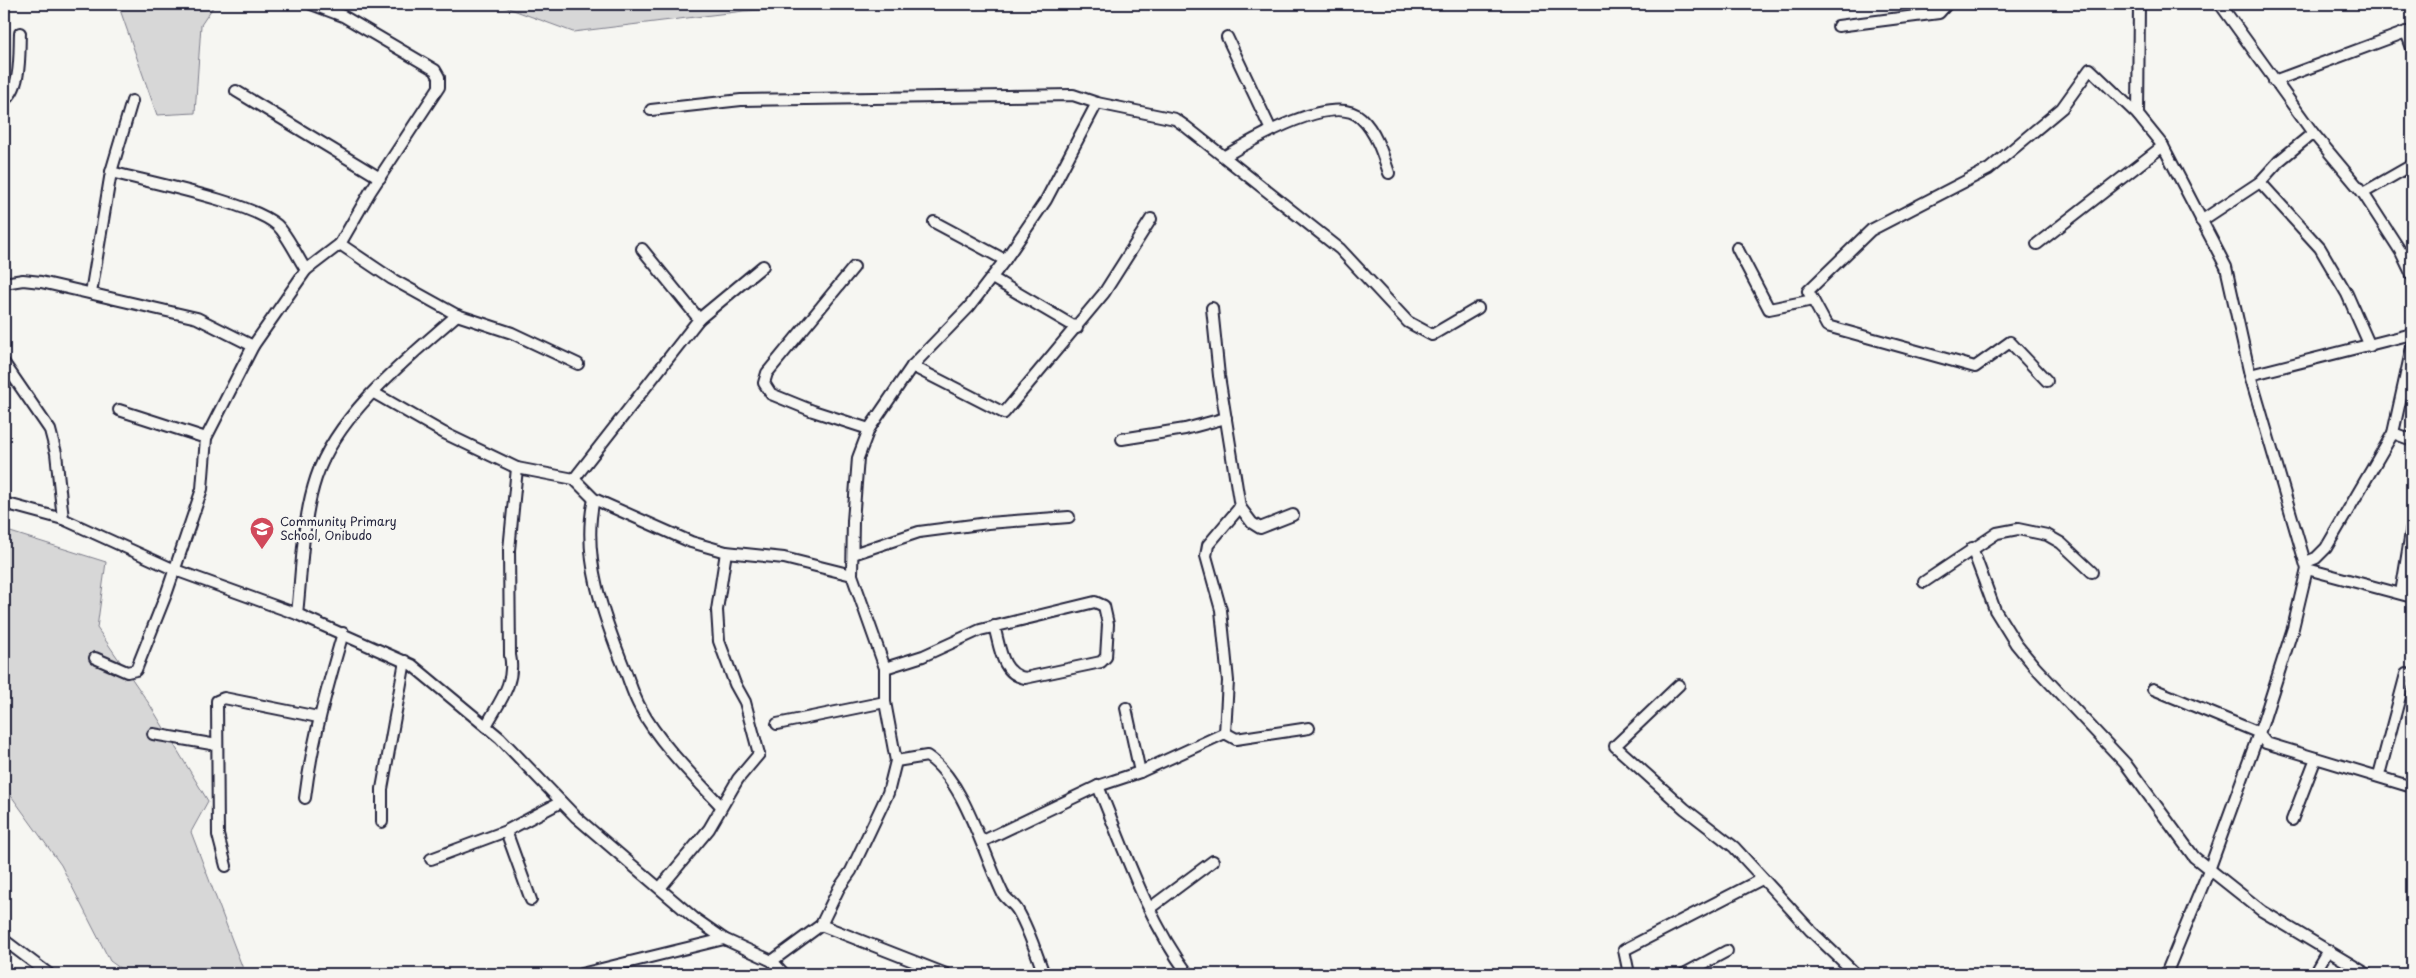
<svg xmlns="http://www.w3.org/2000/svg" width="2416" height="978" viewBox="0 0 2416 978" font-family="'Playpen Sans',sans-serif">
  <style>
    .green { fill: #d7d7d7; stroke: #7c7c89 }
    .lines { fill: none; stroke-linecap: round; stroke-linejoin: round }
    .minor-casing { stroke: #22223b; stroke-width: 14 }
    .minor { stroke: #f6f6f2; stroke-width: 10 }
    .labels { text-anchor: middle; stroke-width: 5; stroke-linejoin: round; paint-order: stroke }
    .poi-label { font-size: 12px; fill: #22223b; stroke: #f6f6f2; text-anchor: start }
  </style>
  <rect width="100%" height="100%" fill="#f6f6f2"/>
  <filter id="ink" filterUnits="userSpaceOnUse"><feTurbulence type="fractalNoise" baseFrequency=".02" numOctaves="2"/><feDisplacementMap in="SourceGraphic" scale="10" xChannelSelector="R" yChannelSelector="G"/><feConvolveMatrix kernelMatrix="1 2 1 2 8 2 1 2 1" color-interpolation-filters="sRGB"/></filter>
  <g filter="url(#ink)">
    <g class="green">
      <polygon points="118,4 215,4 201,25 195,113 157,115"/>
      <polygon points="497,4 887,4 744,11 573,32"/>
      <polygon points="4,530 106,562 97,628 150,705 208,801 191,832 245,974 128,974 110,961 61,865 4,786"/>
    </g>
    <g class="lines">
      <defs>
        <g id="minor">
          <polyline points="2220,4 2313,133 2363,193 2401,252 2412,275"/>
          <polyline points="1838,26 1939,13 1947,4"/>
          <polyline points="2406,32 2412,48"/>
          <polyline points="1227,37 1271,130"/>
          <polyline points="2274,81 2406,32 2412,32"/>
          <polyline points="236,91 380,178"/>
          <path d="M4 100C22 89 19 52 20 33"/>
          <polyline points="651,110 741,100 1073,95 1097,103 1175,119 1185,126 1340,249 1408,322 1432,335 1478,308"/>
          <polyline points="2138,115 2139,4"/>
          <path d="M1225 156C1252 140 1333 92 1361 118 1376 132 1383 155 1389 173"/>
          <path d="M111 172C148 182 251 202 277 225 287 234 298 258 306 270"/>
          <polyline points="2260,182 2320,248 2347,294 2370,346"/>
          <polyline points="2363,193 2412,165"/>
          <polyline points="2201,221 2260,182 2279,161 2313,133"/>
          <polyline points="934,222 1005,260"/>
          <polyline points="340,244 392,279 457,315 512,333 578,364"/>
          <polyline points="2037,244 2163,146"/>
          <polyline points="1737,248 1769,309 1813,300"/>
          <polyline points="642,249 699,319"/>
          <polyline points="854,267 767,373 764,383 771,394 813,411 869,429"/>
          <polyline points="992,278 1077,328"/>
          <polyline points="4,283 23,280 41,282 197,318 253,346"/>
          <polyline points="91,293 111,172 132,101"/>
          <polyline points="1212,308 1219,376 1240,507 1252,523 1260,528 1293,515"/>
          <polyline points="4,363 50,430 56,453 63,519"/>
          <polyline points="912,366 1004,413 1104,293 1151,219"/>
          <polyline points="2250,375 2412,334"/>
          <polyline points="2047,381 2010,342 1975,367 1827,326 1808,291 1871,230 1989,169 2062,108 2090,69 2138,115 2163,146 2226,267 2250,375 2307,569 2293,628 2263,722 2209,870 2166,974"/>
          <polyline points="374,393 444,433 517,468 574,479 594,499 691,542 726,552 784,558 852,575"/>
          <polyline points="119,410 206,438"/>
          <polyline points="2393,433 2412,440"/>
          <polyline points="1122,439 1185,429 1226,418"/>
          <polyline points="574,479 699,319 763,266"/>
          <path d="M594 499C581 556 604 618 625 670 630 683 634 697 641 709 659 743 695 778 721 806"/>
          <polyline points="4,503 63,519 175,570 297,614 412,665 500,738 576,817 694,918 724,939"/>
          <polyline points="1972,548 1995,610 2016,644 2035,667 2125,763 2194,857 2262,911 2367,974"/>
          <polyline points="853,554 919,532 988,523 1069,517"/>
          <polyline points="2306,562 2316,558 2326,548 2393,433 2412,347"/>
          <polyline points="2307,569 2412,597"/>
          <polyline points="1924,582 1997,533 2018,529 2047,535 2061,543 2092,572"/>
          <polyline points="2401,593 2412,526"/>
          <path d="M297 614C302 570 302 520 316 478 337 414 408 358 457 315"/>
          <polyline points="95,658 127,672 136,670 167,592 202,489 206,438 253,346 306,270 340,244 370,192 439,87 439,77 435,70 343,16 311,4"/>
          <path d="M885 668 923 656 980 630 1095 602 1104 606 1108 624 1106 657 1101 662 1025 678C1001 674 1000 646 994 626"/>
          <polyline points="1679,685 1615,746 1685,809 1734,847 1811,931 1856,974"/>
          <polyline points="2153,689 2257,732 2266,743 2412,787"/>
          <polyline points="1126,708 1140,772"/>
          <polyline points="777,724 885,702"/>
          <path d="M486 726C499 702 516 683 510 655L509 550 517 468"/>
          <polyline points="1225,733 1228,681 1221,610 1206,556 1208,545 1240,507"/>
          <polyline points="1225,733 1236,739 1309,728"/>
          <polyline points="153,734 217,745"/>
          <path d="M896 761 927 756C965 781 983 854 1003 894 1007 900 1014 904 1018 911 1029 930 1036 953 1044 974"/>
          <polyline points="2379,775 2406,674"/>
          <path d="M1098 786C1124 849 1147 919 1188 974"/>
          <path d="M305 798C312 741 327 688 343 633"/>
          <polyline points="2292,820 2316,758"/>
          <polyline points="382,822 382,789 405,661"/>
          <polyline points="506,831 531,900"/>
          <polyline points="983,841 1098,786 1140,772 1225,733"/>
          <polyline points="431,859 506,831 561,802"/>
          <polyline points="226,866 218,835 217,701 224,698 318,717"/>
          <polyline points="660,888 709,829 738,779 759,754 745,702 735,684 719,641 717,610 726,552"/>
          <polyline points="1150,908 1213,861"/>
          <polyline points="821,925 946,974"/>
          <polyline points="4,940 49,974"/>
          <polyline points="772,961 821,925 839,888 851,871 888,793 896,761 885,702 885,668 852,575 853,521 858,458 869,429 912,366 969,307 1005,260 1046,200 1097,103"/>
          <polyline points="581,974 724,939 772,961 784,974"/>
          <polyline points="1629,974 1624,950 1762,879"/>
          <polyline points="1684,974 1727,951"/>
          <polyline points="2314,974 2328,950"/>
        </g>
      </defs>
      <use href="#minor" class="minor-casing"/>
      <use href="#minor" class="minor"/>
    </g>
  </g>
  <defs>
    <symbol id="school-pin" viewBox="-11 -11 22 30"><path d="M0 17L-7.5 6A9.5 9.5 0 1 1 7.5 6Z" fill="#d1495b" stroke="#f6f6f2"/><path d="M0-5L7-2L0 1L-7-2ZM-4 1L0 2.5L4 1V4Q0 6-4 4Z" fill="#fff"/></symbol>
  </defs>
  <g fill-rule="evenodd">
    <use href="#school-pin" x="248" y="515" width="28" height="38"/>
  </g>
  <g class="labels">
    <g class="poi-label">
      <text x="280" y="526">Community Primary<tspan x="280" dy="14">School, Onibudo</tspan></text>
    </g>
  </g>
  <rect width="2416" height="978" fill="none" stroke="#f6f6f2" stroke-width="20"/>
  <rect x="10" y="10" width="2396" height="958" fill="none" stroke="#22223b" stroke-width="2" filter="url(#ink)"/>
</svg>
